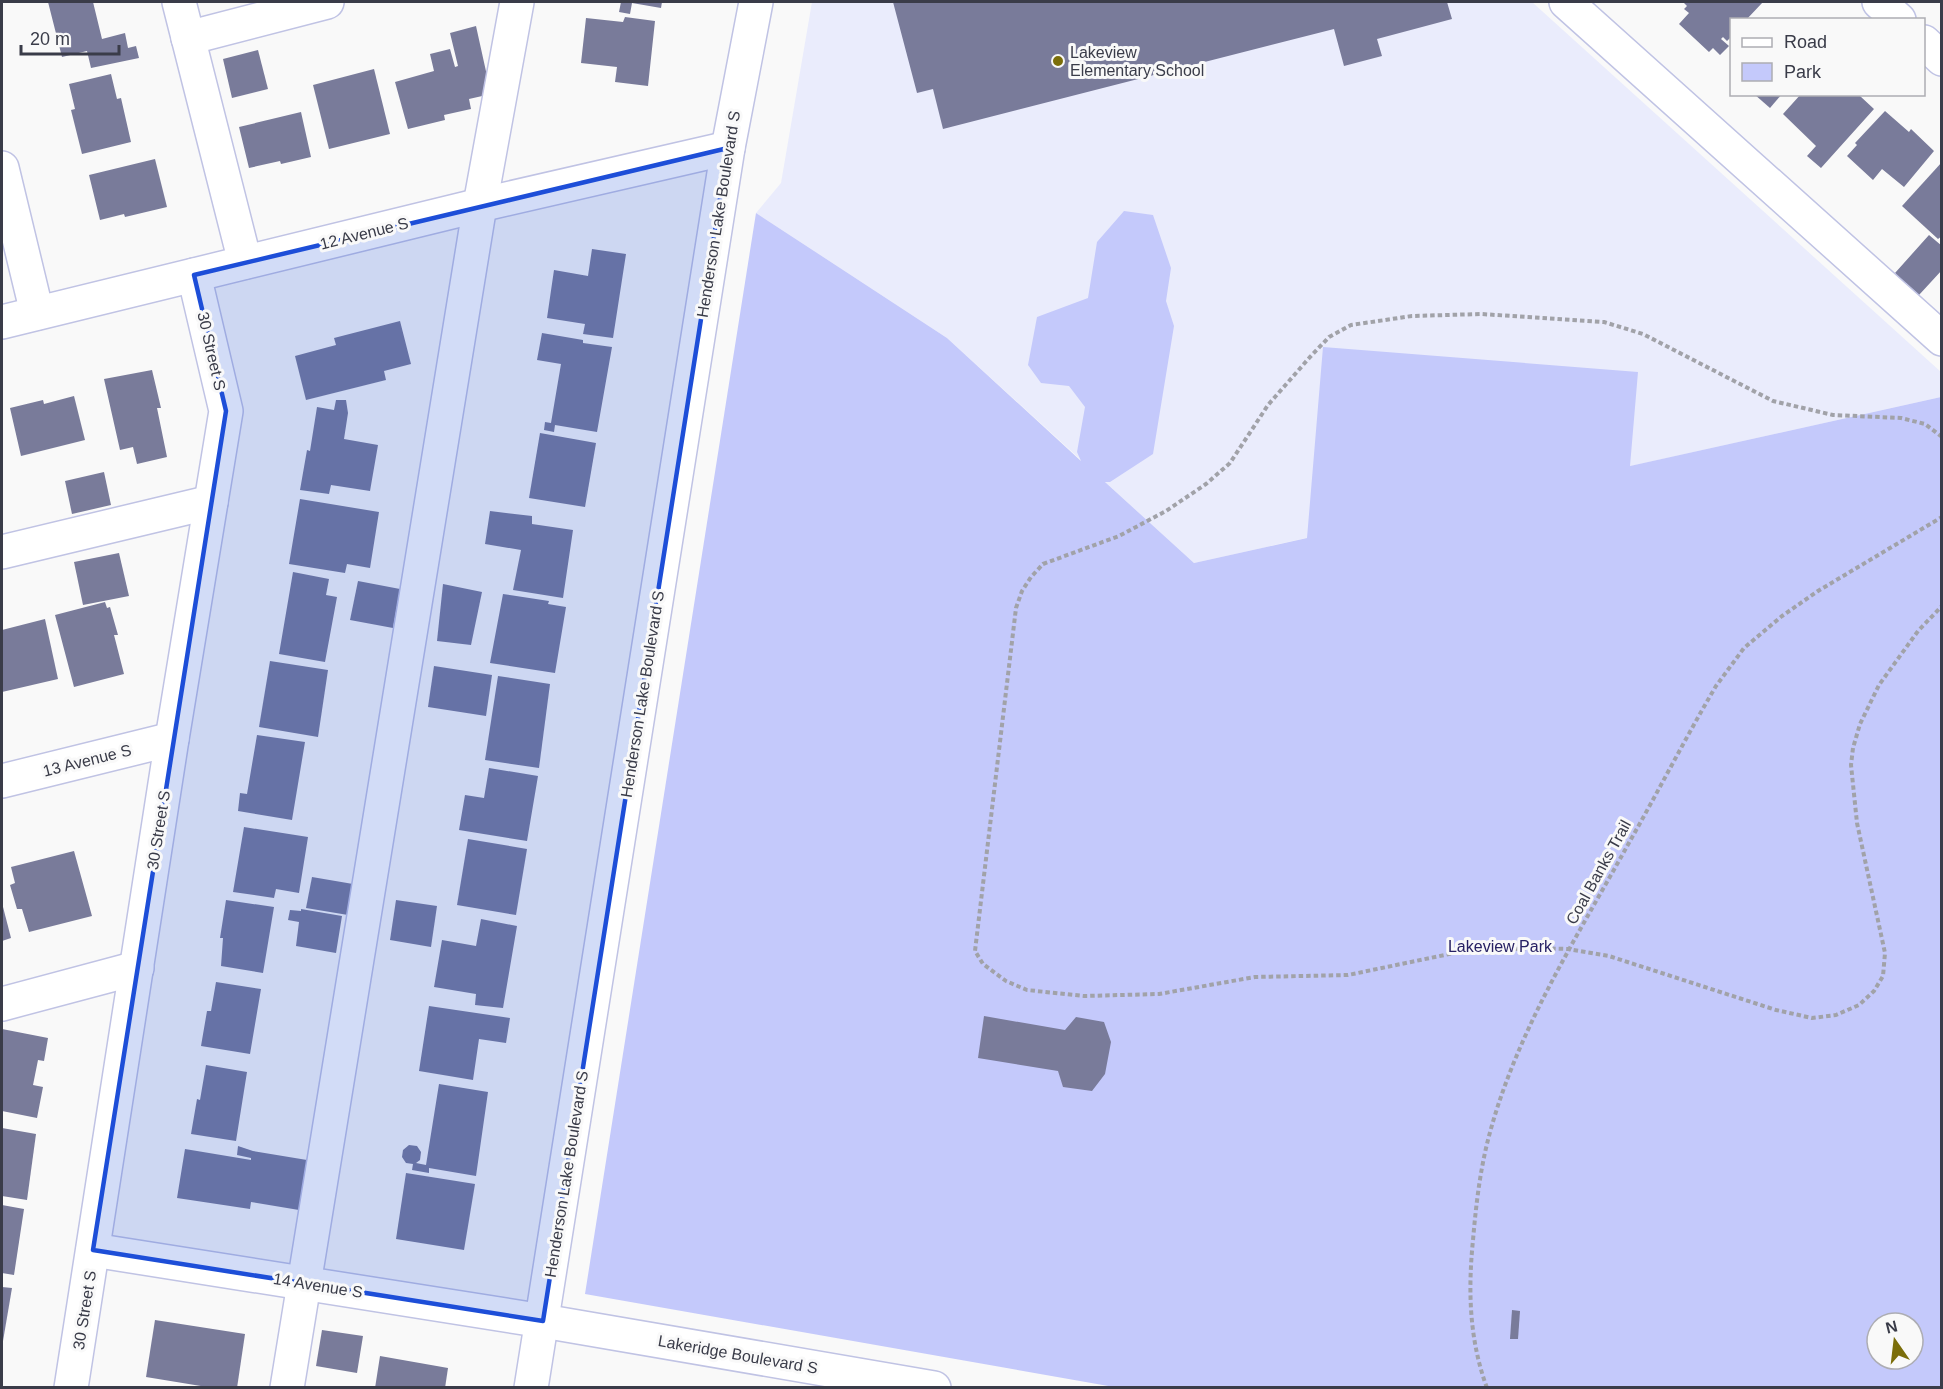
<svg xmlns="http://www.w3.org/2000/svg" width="1943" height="1389" viewBox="0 0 1943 1389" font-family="Helvetica,sans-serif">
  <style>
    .built { fill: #eaecfc }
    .green { fill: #c4c9fb; fill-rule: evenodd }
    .building { fill: #797b9a }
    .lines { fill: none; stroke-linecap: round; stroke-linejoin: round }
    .minor-casing { stroke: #c0c3e4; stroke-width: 36 }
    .path { stroke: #a1a2a8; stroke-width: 4; stroke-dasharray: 4.5 3; stroke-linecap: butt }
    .minor { stroke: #fff; stroke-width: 33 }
    .marked { fill: #1d4ed8; fill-opacity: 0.2; stroke: #1d4ed8; stroke-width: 4.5; stroke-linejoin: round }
    .poi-dot { fill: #7b6e0a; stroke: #f9f9f9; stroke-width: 2 }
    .labels { text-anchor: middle; stroke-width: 6; stroke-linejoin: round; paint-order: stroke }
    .poi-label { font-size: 16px; fill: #3a3c49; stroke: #f9f9f9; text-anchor: start }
    .street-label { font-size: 16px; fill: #3a3c49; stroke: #f9f9f9 }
    .park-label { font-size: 16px; fill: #272164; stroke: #f9f9f9 }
  </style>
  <rect width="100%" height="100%" fill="#f9f9f9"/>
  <polygon class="built" points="812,2 1532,2 1941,372 1941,397 1194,563 947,338 756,213 781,183"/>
  <path class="green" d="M1124 211 1153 215 1171 268 1166 301 1174 326 1153 454 1110 482H1105L1194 563 1307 538 1323 347 1638 372 1630 466 1941 397V1387H1114L585 1294 756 213 947 338 1081 461 1077 452 1085 407 1069 386 1041 383 1028 365 1037 317 1088 298 1097 242ZM1877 1323H1913V1359H1877Z"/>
  <g class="building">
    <polygon points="48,2 93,2 102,39 125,33 128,48 136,46 139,58 91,68 87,51 62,57"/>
    <polygon points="621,2 662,2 661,8 632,3 630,14 619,12"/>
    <polygon points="893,2 1447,2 1452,19 1377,39 1382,56 1344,66 1334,29 943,129 933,89 917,93"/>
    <polygon points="1683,2 1763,2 1746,20 1732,20 1732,36 1727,41 1723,37 1721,39 1729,46 1720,55 1713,48 1709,52 1679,24 1689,13 1684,9 1687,6"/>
    <polygon points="625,17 655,21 648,86 615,82 617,67 581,63 586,18 623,22"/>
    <polygon points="476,26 491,94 469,99 471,109 444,115 445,120 408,129 395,82 434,71 430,54 450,49 455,67 458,66 450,33"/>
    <polygon points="258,50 268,89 232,98 223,59"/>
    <polygon points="374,69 390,134 329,149 313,85"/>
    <polygon points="111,74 117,99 121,98 131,142 82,154 71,110 75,109 69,84"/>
    <polygon points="1754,94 1782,94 1770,108"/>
    <polygon points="1801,94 1862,94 1860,96 1874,109 1821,168 1807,156 1816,146 1783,114"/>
    <polygon points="1885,111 1909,132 1911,129 1934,151 1904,187 1882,169 1873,180 1847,156 1857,145 1855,143"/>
    <polygon points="301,112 311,157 281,164 280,161 249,168 239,127"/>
    <polygon points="155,159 167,207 125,217 124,214 100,220 89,175"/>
    <polygon points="1942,162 1942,236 1938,239 1902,206"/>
    <polygon points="1929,235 1942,246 1942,270 1919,295 1906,283 1902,288 1892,279 1896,274 1895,273"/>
    <polygon points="592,249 626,254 613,338 583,334 585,324 547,318 554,270 588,276"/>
    <polygon points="400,321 411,364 384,371 386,380 306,400 295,356 336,345 334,338"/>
    <polygon points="542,333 583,340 583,343 612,347 597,432 555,425 554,432 544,430 545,422 551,423 561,364 537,360"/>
    <polygon points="152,370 161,408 157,408 167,457 137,464 133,447 120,450 104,379"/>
    <polygon points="74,396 85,440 21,456 10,408 43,400 44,404"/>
    <polygon points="336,400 346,400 348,413 344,439 378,445 370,491 331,485 329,494 300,490 307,450 310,451 317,407 334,410"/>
    <polygon points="540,433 596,443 585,507 529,498"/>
    <polygon points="104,472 111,505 72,514 65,481"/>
    <polygon points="300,499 379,512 370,568 347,564 345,573 289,564"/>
    <polygon points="490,511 532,516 532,524 573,530 563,598 513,590 521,550 485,544"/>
    <polygon points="119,553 129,596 83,605 74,562"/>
    <polygon points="293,572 329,579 326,595 337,597 325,662 279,654"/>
    <polygon points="358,581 400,589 393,628 350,620"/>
    <polygon points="443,584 482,592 471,645 437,641"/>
    <polygon points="503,594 549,601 548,604 566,607 555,673 490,663"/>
    <polygon points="105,602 107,608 110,607 118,635 114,635 124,674 74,687 55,615"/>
    <polygon points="45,619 58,679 2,692 2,630"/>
    <polygon points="270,661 328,670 318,737 259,727"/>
    <polygon points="434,666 492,675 486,716 428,707"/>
    <polygon points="498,676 550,684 539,768 485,760"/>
    <polygon points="257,735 305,742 292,820 238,811 240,793 247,794"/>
    <polygon points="489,768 538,776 527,841 459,830 465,795 484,798"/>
    <polygon points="244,827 308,837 299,893 276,889 274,898 233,892"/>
    <polygon points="468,839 527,849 516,915 457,905"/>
    <polygon points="74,851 92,916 29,932 22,909 17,909 10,885 15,883 11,867"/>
    <polygon points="312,877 353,884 348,915 306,908"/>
    <polygon points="226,900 274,907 263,973 221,966 223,938 220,938"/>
    <polygon points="396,900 437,906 431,947 390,940"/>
    <polygon points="2,903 11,938 2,941"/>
    <polygon points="301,909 342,916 336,953 296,946 299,922 288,920 290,910 301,911"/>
    <polygon points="481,919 517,926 503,1008 475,1005 476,994 434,987 442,940 476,946"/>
    <polygon points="216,982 261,989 250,1054 201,1046 207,1011 211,1011"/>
    <polygon points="429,1006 510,1018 506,1043 479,1039 473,1080 419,1071"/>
    <polygon points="984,1016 1065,1030 1076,1017 1104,1022 1111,1042 1105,1074 1092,1091 1063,1087 1058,1071 978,1058"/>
    <polygon points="2,1029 48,1038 44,1061 38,1060 33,1085 43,1087 37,1118 2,1111"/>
    <polygon points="206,1065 247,1072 236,1141 191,1134 197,1099 200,1100"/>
    <polygon points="439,1084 488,1092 476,1176 429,1168 429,1173 412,1170 413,1164 406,1163 402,1157 403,1150 409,1145 417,1146 421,1152 420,1160 416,1163 426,1165"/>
    <polygon points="2,1128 36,1134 27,1200 2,1196"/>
    <polygon points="238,1146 253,1151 307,1160 299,1210 251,1202 250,1209 177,1198 185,1149 251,1160 251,1158 237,1155"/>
    <polygon points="406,1173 475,1184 464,1250 396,1239"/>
    <polygon points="2,1205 24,1209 14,1275 2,1273"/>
    <polygon points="2,1287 12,1288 3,1341 2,1341"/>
    <polygon points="1512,1310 1520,1311 1518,1339 1510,1339"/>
    <polygon points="155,1320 245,1334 237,1388 213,1388 146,1377"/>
    <polygon points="322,1330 363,1336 357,1373 316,1366"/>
    <polygon points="380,1356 448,1368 445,1388 375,1388"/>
  </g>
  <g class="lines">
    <defs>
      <g id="minor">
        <polyline points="179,2 245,262"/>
        <polyline points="1566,2 1942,339"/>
        <polyline points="1879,2 1899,20"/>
        <polyline points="188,38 327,2"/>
        <polyline points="1924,42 1942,59"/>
        <polyline points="2,168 37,313"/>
        <polyline points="2,322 480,205 728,148"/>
        <polyline points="2,552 211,502"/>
        <polyline points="2,781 172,739"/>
        <polyline points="2,1004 137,968"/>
        <polyline points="93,1250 543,1321 934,1388"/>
        <polyline points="71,1388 172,739 226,411 194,275"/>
        <polyline points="287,1388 480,205 517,2"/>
        <polyline points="531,1388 728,148 756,2"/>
      </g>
    </defs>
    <use href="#minor" class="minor-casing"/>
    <g class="path">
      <polyline points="1942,437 1925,424 1901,418 1833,415 1773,401 1643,334 1604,322 1481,314 1412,316 1351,325 1329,337 1310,357 1268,405 1230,463 1206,484 1166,511 1119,536 1043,564 1031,577 1022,591 1016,608 975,951 983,964 1006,981 1027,990 1084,996 1159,994 1255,977 1348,975 1459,952 1533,948 1568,949 1609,956 1776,1010 1812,1018 1836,1015 1859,1005 1874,991 1883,976 1885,953 1857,823 1851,765 1853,748 1860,724 1879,685 1918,631 1942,606"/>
      <path d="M1487 1388C1469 1339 1468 1290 1473 1240 1476 1205 1480 1170 1489 1136 1517 1030 1577 937 1630 841 1659 790 1686 737 1716 686L1744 648 1782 616 1818 591 1942 517"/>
    </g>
    <use href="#minor" class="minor"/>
  </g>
  <path class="marked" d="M728 148 543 1321 93 1250 226 411 194 275Z"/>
  <circle class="poi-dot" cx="1058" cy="61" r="6"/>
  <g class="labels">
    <g class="poi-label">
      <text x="1070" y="58">Lakeview<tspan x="1070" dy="18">Elementary School</tspan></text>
    </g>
    <g class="street-label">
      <text transform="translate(718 214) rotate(-81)" y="6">Henderson Lake Boulevard S</text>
      <text transform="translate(364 233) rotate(-14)" y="6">12 Avenue S</text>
      <text transform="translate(212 351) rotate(77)" y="6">30 Street S</text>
      <text transform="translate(642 694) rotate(-81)" y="6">Henderson Lake Boulevard S</text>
      <text transform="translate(87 760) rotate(-14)" y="6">13 Avenue S</text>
      <text transform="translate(158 830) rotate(-81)" y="6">30 Street S</text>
      <text transform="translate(1598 872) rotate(-61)" y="6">Coal Banks Trail</text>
      <text transform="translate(566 1174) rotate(-81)" y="6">Henderson Lake Boulevard S</text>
      <text transform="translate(318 1285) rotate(9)" y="6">14 Avenue S</text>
      <text transform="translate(84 1310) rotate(-81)" y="6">30 Street S</text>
      <text transform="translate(738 1354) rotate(10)" y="6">Lakeridge Boulevard S</text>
    </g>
    <g class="park-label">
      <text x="1500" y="952">Lakeview Park</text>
    </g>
  </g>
  <rect width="1943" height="1389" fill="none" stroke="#3a3c49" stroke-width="6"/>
  <rect x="1730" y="18" width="195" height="78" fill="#f9f9f9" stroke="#adadb3" stroke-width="1.5"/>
  <rect x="1742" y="38" width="30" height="9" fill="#ffffff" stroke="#adadb3" stroke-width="1.5"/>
  <text x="1784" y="48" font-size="18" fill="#3a3c49">Road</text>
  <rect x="1742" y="63" width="30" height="18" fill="#c4c9fb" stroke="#adadb3" stroke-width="1.5"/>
  <text x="1784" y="78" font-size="18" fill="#3a3c49">Park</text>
  <g transform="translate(1895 1341) rotate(346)"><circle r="28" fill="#f9f9f9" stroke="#adadb3" stroke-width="1.5"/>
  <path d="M0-4.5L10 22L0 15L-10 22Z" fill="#7b6e0a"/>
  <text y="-9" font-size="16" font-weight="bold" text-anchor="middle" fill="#3a3c49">N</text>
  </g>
  <path d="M21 45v9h98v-9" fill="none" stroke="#3a3c49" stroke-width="3"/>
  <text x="30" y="45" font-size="18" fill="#3a3c49" stroke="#f9f9f9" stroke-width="4.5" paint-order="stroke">20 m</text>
</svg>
